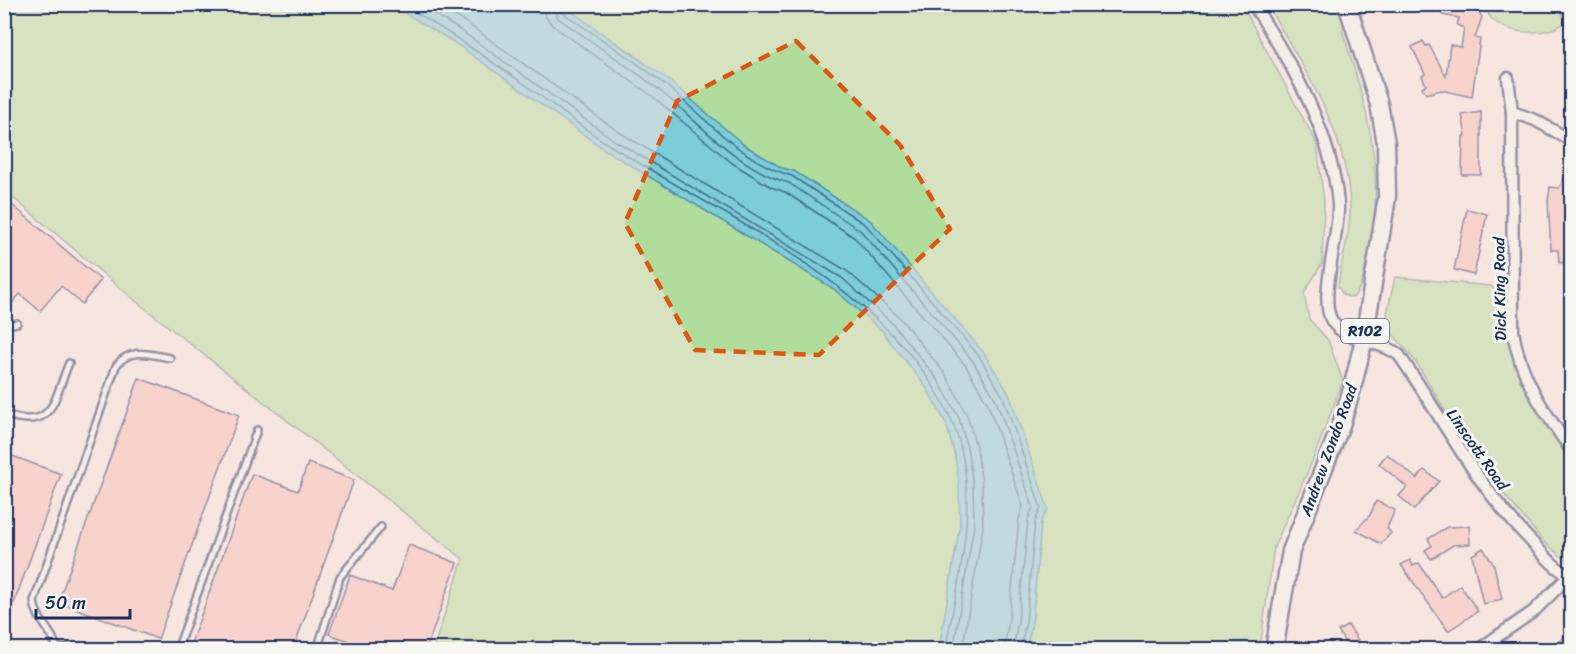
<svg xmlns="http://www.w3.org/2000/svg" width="1576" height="654" viewBox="0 0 1576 654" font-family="Sriracha,sans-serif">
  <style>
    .green { fill: #b0dd9c; stroke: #66867d; stroke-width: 1.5 }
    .water { fill: #7dcdd9; stroke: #568ea8; stroke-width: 1.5 }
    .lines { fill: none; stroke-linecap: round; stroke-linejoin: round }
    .shore { stroke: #426e8f; stroke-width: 1.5 }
    .building { fill: #f8bcb5; stroke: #1b2f5e; stroke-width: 1.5 }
    .lane-casing { stroke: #1b2f5e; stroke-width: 10 }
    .street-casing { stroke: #1b2f5e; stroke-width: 15 }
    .primary-casing { stroke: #1b2f5e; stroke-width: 21 }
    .lane { stroke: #f6f6f2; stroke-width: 5 }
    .street { stroke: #f6f6f2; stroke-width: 10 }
    .primary { stroke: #f6f6f2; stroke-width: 16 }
    .marked { fill: none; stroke: #de5710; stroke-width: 4.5; stroke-dasharray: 12 8; stroke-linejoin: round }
    .labels { text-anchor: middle; stroke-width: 6; stroke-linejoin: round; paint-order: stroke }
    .shield { fill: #f6f6f2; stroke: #5d6b8a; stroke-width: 1.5 }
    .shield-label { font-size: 15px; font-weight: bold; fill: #1b2f5e }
    .street-label { font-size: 16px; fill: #1b2f5e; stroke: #f6f6f2 }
  </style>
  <rect width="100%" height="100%" fill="#f7e5e0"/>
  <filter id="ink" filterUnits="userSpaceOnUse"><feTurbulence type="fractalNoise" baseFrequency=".0167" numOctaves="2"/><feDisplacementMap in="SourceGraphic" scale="12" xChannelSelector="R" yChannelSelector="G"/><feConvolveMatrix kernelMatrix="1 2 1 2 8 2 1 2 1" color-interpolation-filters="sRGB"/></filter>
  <g filter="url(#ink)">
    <g class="green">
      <polygon points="5,5 405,5 721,208 868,311 913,363 946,423 961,479 960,525 939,649 433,649 463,559 132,298 5,191"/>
      <polygon points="554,5 1242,5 1317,144 1324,202 1322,264 1304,293 1309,319 1328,340 1343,381 1312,462 1274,547 1260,649 1026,649 1032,623 1042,512 809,185 744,145 631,52"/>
      <path d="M1267 5H1390L1368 9 1342 30C1367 107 1387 174 1368 255 1365 269 1363 287 1353 298L1343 295 1338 286C1341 260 1350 236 1350 209 1349 135 1304 67 1267 5Z"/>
      <path d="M1481 5H1555L1567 21C1549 36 1511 36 1493 20 1489 16 1485 9 1481 5Z"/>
      <polygon points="1395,277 1491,286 1507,300 1508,335 1520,380 1571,461 1571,564 1544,542 1472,456 1416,362 1391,332 1387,313"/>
    </g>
    <polygon class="water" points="391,5 562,5 666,78 744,145 782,168 794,171 870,220 984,353 1009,394 1048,509 1041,522 1032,623 1026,649 939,649 960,525 959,486 955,455 946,423 926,387 882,331 834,289 607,151 452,41"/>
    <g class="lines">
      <g class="shore">
        <path d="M402 4C447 31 489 59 531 89 558 108 583 129 611 146 726 219 893 289 951 419 983 491 959 577 945 650"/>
        <polyline points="417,4 460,30 614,140 842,278 892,323 938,380 959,418 968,452 973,485 974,526 953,650"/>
        <polyline points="435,4 465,22 619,132 847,271 899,317 946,375 967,415 977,450 982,484 983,527 962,650"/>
        <polyline points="543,4 545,16 552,25 652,96 732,163 771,187 785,192 855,238 966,366 988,404 1023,506 1019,519 1009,619 1004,650"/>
        <path d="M552 4 558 18C591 42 627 64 659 90 699 122 738 169 789 183L861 231 973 361 996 400 1033 507 1028 520 1018 621 1013 650"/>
        <path d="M560 4 562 12C596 36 631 58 663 83 703 115 741 162 792 176L866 225 979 356 1003 397 1041 508 1035 521 1026 622 1020 650"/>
      </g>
    </g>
    <g class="building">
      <polygon points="1442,4 1474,4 1482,17 1475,38 1480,39 1472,97 1441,90 1426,94 1422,87 1426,85 1422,76 1425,74 1412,47 1423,41 1426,46 1429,45 1446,76 1450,45 1461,47 1464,28 1457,25 1459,18 1442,15"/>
      <polygon points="1481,112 1481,175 1462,175 1463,136 1466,136 1462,115"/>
      <polygon points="1572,163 1572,209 1568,208 1571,262 1559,263 1558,250 1551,250 1548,202 1550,187 1559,188"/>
      <polygon points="4,198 101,280 82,304 61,286 40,311 20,294 4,313"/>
      <polygon points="1467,209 1487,214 1474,275 1454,270"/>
      <polygon points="139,378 239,415 158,639 58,602"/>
      <polygon points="4,453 61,474 14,603 4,600"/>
      <polygon points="1387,454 1417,479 1424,470 1439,481 1414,510 1399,496 1407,487 1379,464"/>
      <polygon points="308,463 354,480 293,650 199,650 190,646 252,474 298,491"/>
      <polygon points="1376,501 1395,510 1387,528 1391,533 1381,544 1356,530 1370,515"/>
      <polygon points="1469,526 1470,544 1453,545 1431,559 1425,550 1432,546 1428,539 1447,527"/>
      <polygon points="409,545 457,563 426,650 346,650 349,641 329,634 350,575 392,591"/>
      <polygon points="1483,548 1494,565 1502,599 1483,604 1472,555"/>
      <polygon points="1410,560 1413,566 1419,563 1442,598 1460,585 1478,611 1448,631 1401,565"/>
      <polygon points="1348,625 1358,640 1348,647 1338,631"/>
      <polygon points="1572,629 1572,650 1550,650"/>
    </g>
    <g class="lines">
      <defs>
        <g id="lane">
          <polyline points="4,326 17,323"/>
          <path d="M4 414C54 432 53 401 69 363"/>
          <polyline points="57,647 86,650"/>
          <path d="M57 650C54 631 36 621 34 601L116 366C130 347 149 354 170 358"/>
          <polyline points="177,650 257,430"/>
          <polyline points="317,650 340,577 381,527"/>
        </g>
        <g id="street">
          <path d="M1253 4C1292 64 1332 132 1338 204 1340 235 1318 298 1332 321 1345 342 1379 339 1399 355 1444 420 1474 483 1531 541 1543 554 1555 569 1572 577"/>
          <path d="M1508 78 1512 112 1513 331C1520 378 1545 413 1572 451"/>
          <polyline points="1512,112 1535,120 1572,141"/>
          <polyline points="1478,650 1534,611 1569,576"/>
        </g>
        <polyline id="primary" points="1274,650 1291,551 1341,425 1352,389 1364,339 1387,197 1386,143 1379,104 1347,4"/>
      </defs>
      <use href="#lane" class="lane-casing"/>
      <use href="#street" class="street-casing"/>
      <use href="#primary" class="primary-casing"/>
      <use href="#lane" class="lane"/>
      <use href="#street" class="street"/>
      <use href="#primary" class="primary"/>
    </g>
  </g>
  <path d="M0 0H1576V654H0ZM796 41 900 145 950 229 819 355 695 350 625 223 677 101Z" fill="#f7e5e0" fill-opacity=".55" fill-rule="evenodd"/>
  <path class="marked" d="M796 41 900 145 950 229 819 355 695 350 625 223 677 101Z"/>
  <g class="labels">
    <rect class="shield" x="1341" y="319" width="48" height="24" rx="4.5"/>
    <g class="shield-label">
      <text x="1365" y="336">R102</text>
    </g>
    <g class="street-label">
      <text transform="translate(1499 289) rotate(-91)" y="6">Dick King Road</text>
      <text transform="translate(1478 449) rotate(55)" y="6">Linscott Road</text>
      <text transform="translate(1328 450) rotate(-70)" y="6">Andrew Zondo Road</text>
    </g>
  </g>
  <rect width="1576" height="654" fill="none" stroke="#f6f6f2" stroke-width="24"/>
  <rect x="12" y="12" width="1552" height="630" fill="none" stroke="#1b2f5e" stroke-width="2" filter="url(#ink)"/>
  <path d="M36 609v9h94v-9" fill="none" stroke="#1b2f5e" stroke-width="3"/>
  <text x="45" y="609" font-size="18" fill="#1b2f5e" stroke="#f6f6f2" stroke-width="4.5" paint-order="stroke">50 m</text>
</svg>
